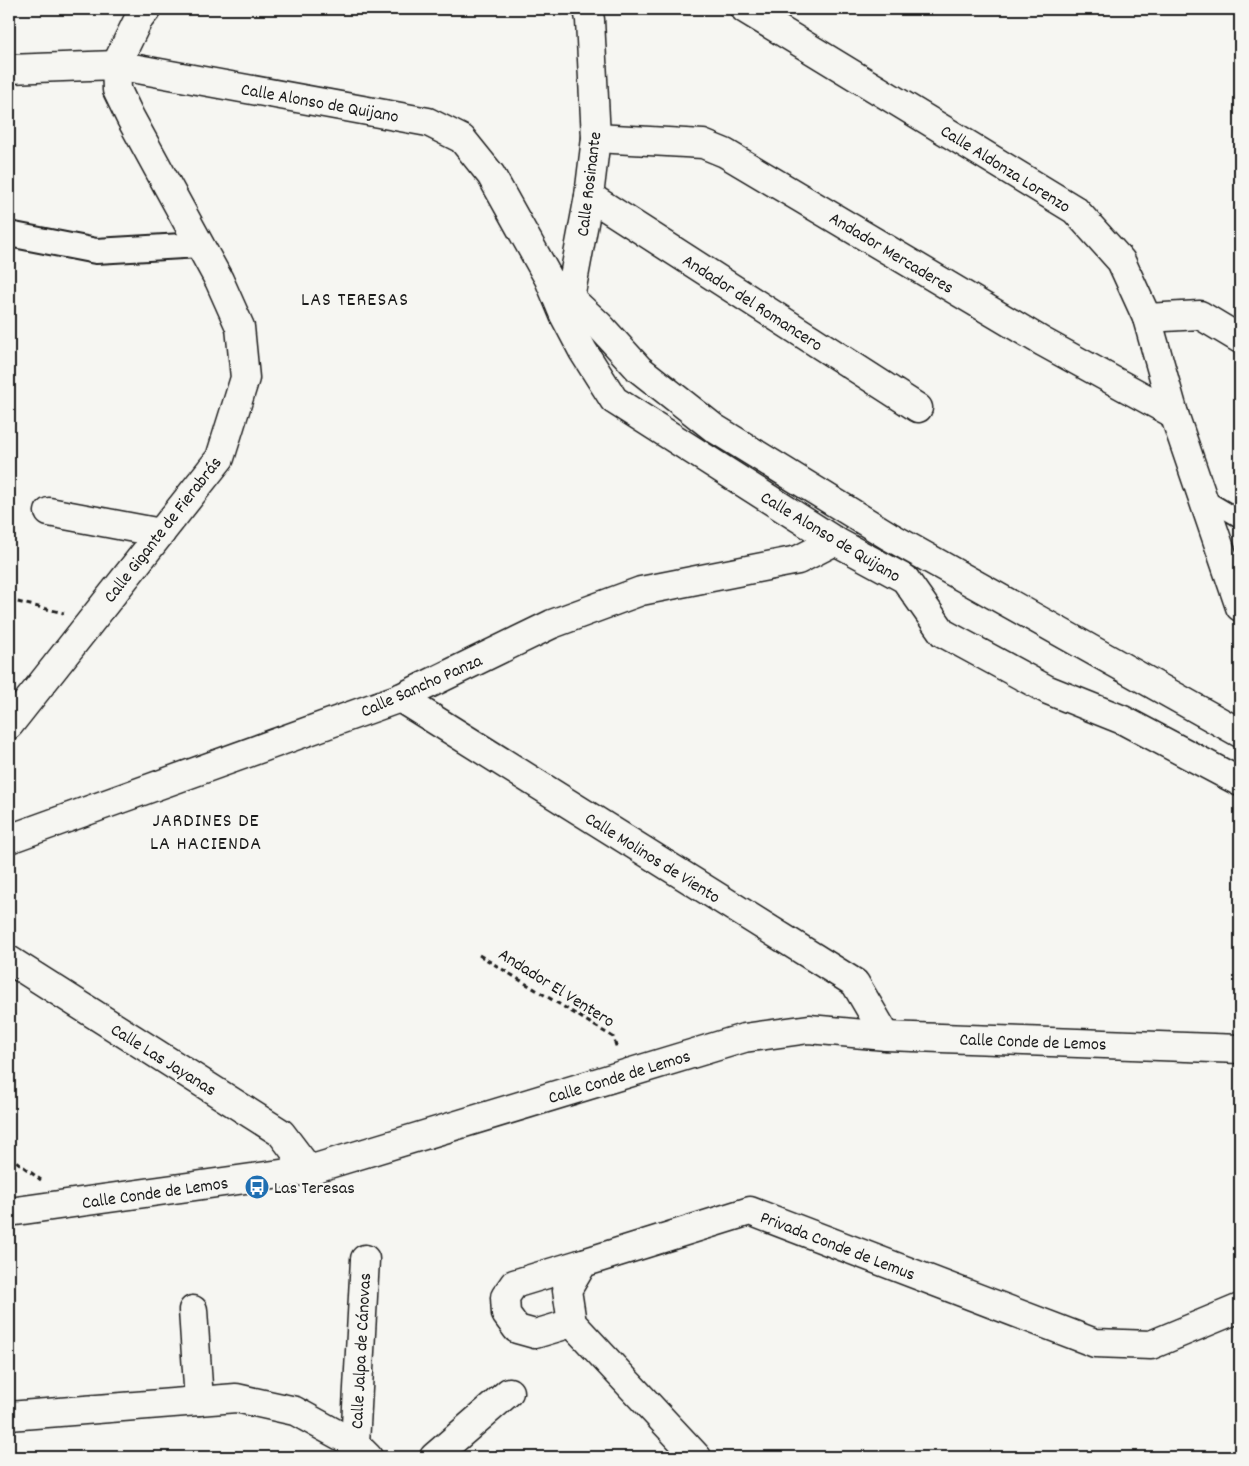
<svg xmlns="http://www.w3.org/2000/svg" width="1249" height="1466" viewBox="0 0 1249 1466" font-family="Dekko,sans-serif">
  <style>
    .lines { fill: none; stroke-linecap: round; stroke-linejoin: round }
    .service-casing { stroke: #1c1c1c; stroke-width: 20 }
    .pedestrian-casing { stroke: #1c1c1c; stroke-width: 28 }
    .minor-casing { stroke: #1c1c1c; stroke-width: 31 }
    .tertiary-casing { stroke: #1c1c1c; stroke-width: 31 }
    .path { stroke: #1c1c1c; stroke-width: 3; stroke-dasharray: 5 4; stroke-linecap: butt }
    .service { stroke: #f6f6f2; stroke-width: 16 }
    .pedestrian { stroke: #f6f6f2; stroke-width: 24 }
    .minor { stroke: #f6f6f2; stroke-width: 28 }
    .tertiary { stroke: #f6f6f2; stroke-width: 28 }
    .labels { text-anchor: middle; stroke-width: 5; stroke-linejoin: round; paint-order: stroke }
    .street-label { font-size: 18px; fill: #1c1c1c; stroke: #f6f6f2 }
    .poi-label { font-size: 18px; fill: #1c1c1c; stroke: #f6f6f2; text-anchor: start }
    .quarter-label { font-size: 20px; letter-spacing: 1px; fill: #1c1c1c; stroke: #f6f6f2 }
  </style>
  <rect width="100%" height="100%" fill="#f6f6f2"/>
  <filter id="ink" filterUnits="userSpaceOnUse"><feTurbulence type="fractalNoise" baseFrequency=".02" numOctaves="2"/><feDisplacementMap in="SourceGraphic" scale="10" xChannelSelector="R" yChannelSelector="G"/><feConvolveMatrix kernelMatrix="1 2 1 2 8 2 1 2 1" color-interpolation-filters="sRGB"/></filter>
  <g filter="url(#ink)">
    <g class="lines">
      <defs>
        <polyline id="service" points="1203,497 1240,519"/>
        <polyline id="pedestrian" points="9,234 96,251 200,245"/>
        <g id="minor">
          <polyline points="745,9 1075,210 1121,261 1147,318 1174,414 1240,607"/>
          <polyline points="9,69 116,65 428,122 462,139 491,175 549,279 564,315 583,351 614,400 835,541 905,579 943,633 1048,690 1123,720 1240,782"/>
          <polyline points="596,138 703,144 725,153 1043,342 1174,414"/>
          <polyline points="589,196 918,408"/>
          <polyline points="555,284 599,325 639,369 714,428 889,536 1240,733"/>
          <polyline points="565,312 570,298 589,196 596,138 590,20 588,9"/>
          <polyline points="1147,318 1200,315 1240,339"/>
          <polyline points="49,512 161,533"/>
          <polyline points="400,698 855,983 886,1036"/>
          <polyline points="9,725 220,458 245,378 240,327 219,280 130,117 117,90 116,65 138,20 147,9"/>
          <polyline points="9,839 400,698 552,624 641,591 798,560 835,541"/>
          <polyline points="9,960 281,1133 309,1170"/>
          <polyline points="193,1310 199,1401"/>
          <polyline points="572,1323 535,1334 517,1329 506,1314 505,1297 514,1284 583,1263"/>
          <polyline points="9,1416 236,1398 295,1411 355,1444 368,1457"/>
          <polyline points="355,1444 365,1259"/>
          <polyline points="434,1457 509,1392"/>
          <polyline points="697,1457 572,1323 567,1290 583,1263 750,1211 1095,1343 1151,1345 1240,1308"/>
        </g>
        <polyline id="tertiary" points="9,1212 309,1170 744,1038 809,1029 886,1036 1240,1049"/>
      </defs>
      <use href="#service" class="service-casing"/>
      <use href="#pedestrian" class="pedestrian-casing"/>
      <use href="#minor" class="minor-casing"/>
      <use href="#tertiary" class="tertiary-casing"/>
      <g class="path">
        <polyline points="535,9 563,14"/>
        <polyline points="9,600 64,613"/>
        <polyline points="479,955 613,1037 617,1049"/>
        <polyline points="9,1156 41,1180"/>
      </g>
      <use href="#service" class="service"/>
      <use href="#pedestrian" class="pedestrian"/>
      <use href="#minor" class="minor"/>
      <use href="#tertiary" class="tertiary"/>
    </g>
  </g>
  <defs>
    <symbol id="bus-disc" viewBox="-11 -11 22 22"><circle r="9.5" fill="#1f6fb2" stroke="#f6f6f2"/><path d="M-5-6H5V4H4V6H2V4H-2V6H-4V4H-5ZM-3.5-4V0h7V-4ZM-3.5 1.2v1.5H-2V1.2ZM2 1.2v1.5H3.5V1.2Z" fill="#fff"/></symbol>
  </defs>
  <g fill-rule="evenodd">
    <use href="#bus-disc" x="243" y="1173" width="28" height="28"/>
  </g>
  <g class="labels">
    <g class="street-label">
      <text transform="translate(320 102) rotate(10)" y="6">Calle Alonso de Quijano</text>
      <text transform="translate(1006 168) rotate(32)" y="6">Calle Aldonza Lorenzo</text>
      <text transform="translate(588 184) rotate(-83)" y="6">Calle Rosinante</text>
      <text transform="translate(892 252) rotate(31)" y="6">Andador Mercaderes</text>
      <text transform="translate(753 302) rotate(33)" y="6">Andador del Romancero</text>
      <text transform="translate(162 529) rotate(-52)" y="6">Calle Gigante de Fierabrás</text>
      <text transform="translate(831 536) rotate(31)" y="6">Calle Alonso de Quijano</text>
      <text transform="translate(421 685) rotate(-24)" y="6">Calle Sancho Panza</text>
      <text transform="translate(653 857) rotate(32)" y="6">Calle Molinos de Viento</text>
      <text transform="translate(557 987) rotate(32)" y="6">Andador El Ventero</text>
      <text transform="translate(1033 1041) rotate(2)" y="6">Calle Conde de Lemos</text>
      <text transform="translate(164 1059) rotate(32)" y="6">Calle Las Jayanas</text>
      <text transform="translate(619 1076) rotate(-17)" y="6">Calle Conde de Lemos</text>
      <text transform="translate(155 1192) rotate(-8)" y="6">Calle Conde de Lemos</text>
      <text transform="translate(838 1245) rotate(21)" y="6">Privada Conde de Lemus</text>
      <text transform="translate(360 1351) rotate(-87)" y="6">Calle Jalpa de Cánovas</text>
    </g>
    <g class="poi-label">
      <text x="274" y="1193">Las Teresas</text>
    </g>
    <g class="quarter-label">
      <text x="355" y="305">LAS TERESAS</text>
      <text x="206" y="826">JARDINES DE<tspan x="206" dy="23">LA HACIENDA</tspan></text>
    </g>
  </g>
  <rect width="1249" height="1466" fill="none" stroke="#f6f6f2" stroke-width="30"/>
  <rect x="15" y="15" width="1219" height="1436" fill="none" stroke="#1c1c1c" stroke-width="2" filter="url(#ink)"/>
</svg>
